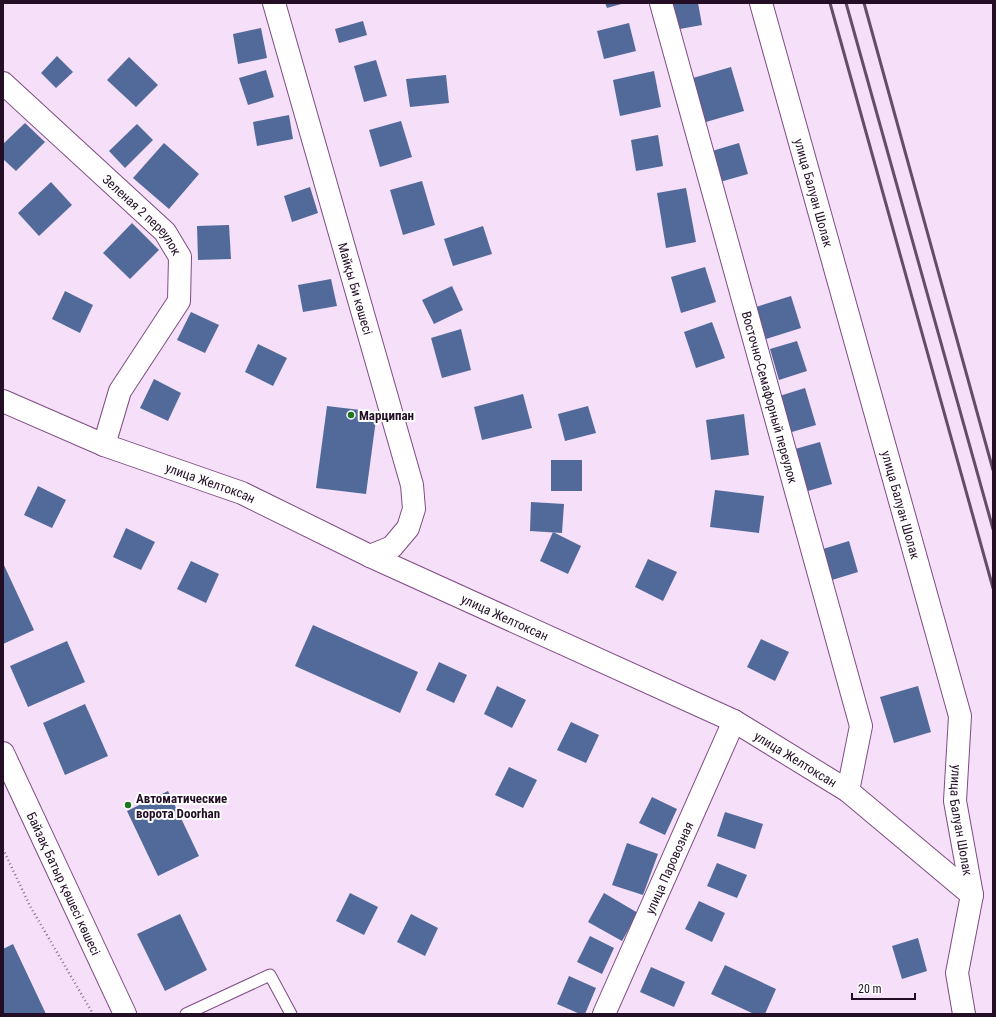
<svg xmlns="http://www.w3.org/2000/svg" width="996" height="1017" viewBox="0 0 996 1017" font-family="'Roboto Condensed',sans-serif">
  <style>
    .building { fill: #526a9a }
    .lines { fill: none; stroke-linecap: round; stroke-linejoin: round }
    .service-casing { stroke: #7f4b85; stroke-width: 13 }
    .minor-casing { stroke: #7f4b85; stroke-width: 24 }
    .secondary-casing { stroke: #7f4b85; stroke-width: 24 }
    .path { stroke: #87718a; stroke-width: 2.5; stroke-dasharray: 1 3; stroke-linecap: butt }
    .service { stroke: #fff; stroke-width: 11 }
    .minor { stroke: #fff; stroke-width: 22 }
    .secondary { stroke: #fff; stroke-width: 22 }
    .rail { stroke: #644e67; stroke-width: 3 }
    .poi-dot { fill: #207520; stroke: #fff; stroke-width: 1.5 }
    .labels { text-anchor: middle; stroke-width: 4; stroke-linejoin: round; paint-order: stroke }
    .street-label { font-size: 13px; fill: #230e26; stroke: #fff }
    .poi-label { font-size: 13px; font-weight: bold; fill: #230e26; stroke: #fff; text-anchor: start }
  </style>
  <rect width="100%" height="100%" fill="#f6dff9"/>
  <g class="building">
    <polygon points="605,3 625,3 607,8"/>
    <polygon points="674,3 698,3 702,25 674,30 670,4"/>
    <polygon points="363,21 367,35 339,43 335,29"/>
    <polygon points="629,23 636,51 604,59 597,31"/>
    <polygon points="261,28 267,58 238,64 233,34"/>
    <polygon points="57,56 73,72 56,88 41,73"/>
    <polygon points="129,57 158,85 136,107 107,80"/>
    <polygon points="376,60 387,96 364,102 354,66"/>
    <polygon points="731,67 744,111 699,124 686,80"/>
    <polygon points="266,70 274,97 248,105 239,78"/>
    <polygon points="654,71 661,107 620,116 613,80"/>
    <polygon points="446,75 449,103 410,107 406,79"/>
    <polygon points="289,115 293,139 257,146 253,122"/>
    <polygon points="401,121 412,157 380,167 369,130"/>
    <polygon points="25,123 45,142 16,171 3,159 3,144"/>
    <polygon points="137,124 153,140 125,168 109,151"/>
    <polygon points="658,135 663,166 636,171 631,140"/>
    <polygon points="164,143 199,174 169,209 133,178"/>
    <polygon points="739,143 748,174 720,182 712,151"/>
    <polygon points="422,181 435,225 403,235 390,190"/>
    <polygon points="51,182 72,205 39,236 18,213"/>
    <polygon points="310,187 318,213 292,222 284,196"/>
    <polygon points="686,188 696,242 666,248 657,193"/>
    <polygon points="132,223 159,250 130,279 103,253"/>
    <polygon points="229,225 231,259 198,260 197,226"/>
    <polygon points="483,226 492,254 453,266 444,239"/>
    <polygon points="705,267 716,302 681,313 671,277"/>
    <polygon points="331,279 337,306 303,312 298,285"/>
    <polygon points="452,286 463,310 434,324 422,300"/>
    <polygon points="65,291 93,305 80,333 52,319"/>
    <polygon points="791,296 801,328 766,339 756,307"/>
    <polygon points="191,312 219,325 205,353 177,340"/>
    <polygon points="712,322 725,358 696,368 684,332"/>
    <polygon points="461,329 471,370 442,378 431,338"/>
    <polygon points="797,341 807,371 779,380 770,349"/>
    <polygon points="258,344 287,358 273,386 245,372"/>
    <polygon points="154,379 181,393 168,421 140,408"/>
    <polygon points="805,388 816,425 785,434 773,398"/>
    <polygon points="523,394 532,428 482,440 474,407"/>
    <polygon points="327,406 377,412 366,494 316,488"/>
    <polygon points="588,406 596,433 565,441 558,414"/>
    <polygon points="744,414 749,455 711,460 706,420"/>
    <polygon points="820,442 832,484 801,493 788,451"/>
    <rect x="551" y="460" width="31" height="31"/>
    <polygon points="38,486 66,500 52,528 24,515"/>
    <polygon points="715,490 764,496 759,533 710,527"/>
    <polygon points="531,502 564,504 562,533 530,531"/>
    <polygon points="126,528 155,542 141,570 113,557"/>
    <polygon points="553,532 581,546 568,574 540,561"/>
    <polygon points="849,541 858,572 832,580 823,549"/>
    <polygon points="648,559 677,572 663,601 635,587"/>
    <polygon points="191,561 219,574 206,603 177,589"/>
    <polygon points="3,563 34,630 3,644"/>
    <polygon points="313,625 418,672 400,713 295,666"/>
    <polygon points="761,639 789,652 775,681 747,667"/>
    <polygon points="67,641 85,682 28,707 10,666"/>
    <polygon points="439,662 467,675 454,703 426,690"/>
    <polygon points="497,686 526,700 512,728 484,714"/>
    <polygon points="918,686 931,732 894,743 880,697"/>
    <polygon points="85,704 108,756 65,775 43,723"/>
    <polygon points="571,722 599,735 586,763 557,750"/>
    <polygon points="509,767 537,780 523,808 495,795"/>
    <polygon points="168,791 199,856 158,876 127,811"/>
    <polygon points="652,797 677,809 665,835 639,823"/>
    <polygon points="725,812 763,824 755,849 717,836"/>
    <polygon points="627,843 658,854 643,895 612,885"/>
    <polygon points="717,863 747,875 737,898 707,886"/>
    <polygon points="350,893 378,907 364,935 336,921"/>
    <polygon points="604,893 638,913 622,941 588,922"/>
    <polygon points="699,901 725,913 712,942 685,929"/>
    <polygon points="180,914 207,970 165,991 137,934"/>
    <polygon points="411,914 438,928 425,956 397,942"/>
    <polygon points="590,936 614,948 602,974 577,962"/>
    <polygon points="918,938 927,971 902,979 892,946"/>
    <polygon points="13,944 46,1014 3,1014 3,949"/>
    <polygon points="725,965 776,989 765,1014 754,1014 711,994"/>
    <polygon points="651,967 685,982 674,1007 640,992"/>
    <polygon points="569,976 596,988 585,1014 580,1014 557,1004"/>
  </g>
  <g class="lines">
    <defs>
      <polyline id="service" points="186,1014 270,975 291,1014"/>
      <g id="minor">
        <path id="s1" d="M274 3 412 485 414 509 408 528 392 547 370 556"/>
        <path id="s2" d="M661 3 861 726 848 791"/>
        <path id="s3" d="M761 3 960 716 955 801 972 895 957 973 964 1014"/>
        <path id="s4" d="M3 83 165 232 180 257 179 301 120 391 104 445"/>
        <path id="s5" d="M3 401 104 445 242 493 370 556 734 721 848 791 972 895"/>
        <path id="s6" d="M604 1014 734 721"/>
      </g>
      <g id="secondary">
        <path id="s7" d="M3 753 125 1014"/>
      </g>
    </defs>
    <use href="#service" class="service-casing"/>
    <use href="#minor" class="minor-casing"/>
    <use href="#secondary" class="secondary-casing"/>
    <polyline class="path" points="3,849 30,906 93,1014"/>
    <use href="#service" class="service"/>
    <use href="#minor" class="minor"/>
    <use href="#secondary" class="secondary"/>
    <g class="rail">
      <polyline points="830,3 993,588"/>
      <polyline points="846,3 993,529"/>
      <polyline points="864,3 993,470"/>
    </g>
  </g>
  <g class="poi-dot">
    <circle cx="351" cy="415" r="4"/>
    <circle cx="128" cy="805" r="4"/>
  </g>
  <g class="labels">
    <g class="street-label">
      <text dy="5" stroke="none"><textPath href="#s3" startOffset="197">улица Балуан Шолак</textPath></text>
      <text dy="5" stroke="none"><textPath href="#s4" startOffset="192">Зеленая 2 переулок</textPath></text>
      <text dy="5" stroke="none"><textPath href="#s1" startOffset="297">Майқы Би көшесі</textPath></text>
      <text dy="5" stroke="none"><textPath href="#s2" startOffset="409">Восточно-Семафорный переулок</textPath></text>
      <text dy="5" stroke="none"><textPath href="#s5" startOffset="223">улица Желтоксан</textPath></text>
      <text dy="5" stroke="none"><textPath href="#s3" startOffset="521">улица Балуан Шолак</textPath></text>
      <text dy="5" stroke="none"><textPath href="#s5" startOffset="547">улица Желтоксан</textPath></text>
      <text dy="5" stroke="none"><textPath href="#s5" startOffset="871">улица Желтоксан</textPath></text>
      <text dy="5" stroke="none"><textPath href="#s3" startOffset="845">улица Балуан Шолак</textPath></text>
      <text dy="5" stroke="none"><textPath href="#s6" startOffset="160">улица Паровозная</textPath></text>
      <text dy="5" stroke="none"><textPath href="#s7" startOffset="144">Байзақ Батыр қөшесі көшесі</textPath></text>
    </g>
    <g class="poi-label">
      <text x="359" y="420">Марципан</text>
      <text x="136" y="803">Автоматические<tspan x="136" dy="15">ворота Doorhan</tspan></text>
    </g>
  </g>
  <rect width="996" height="1017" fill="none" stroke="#230e26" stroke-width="8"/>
  <path d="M852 993v6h63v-6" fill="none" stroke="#230e26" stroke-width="2"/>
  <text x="858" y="993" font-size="12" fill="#230e26" stroke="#ffffff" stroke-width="3" paint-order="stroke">20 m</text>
</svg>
